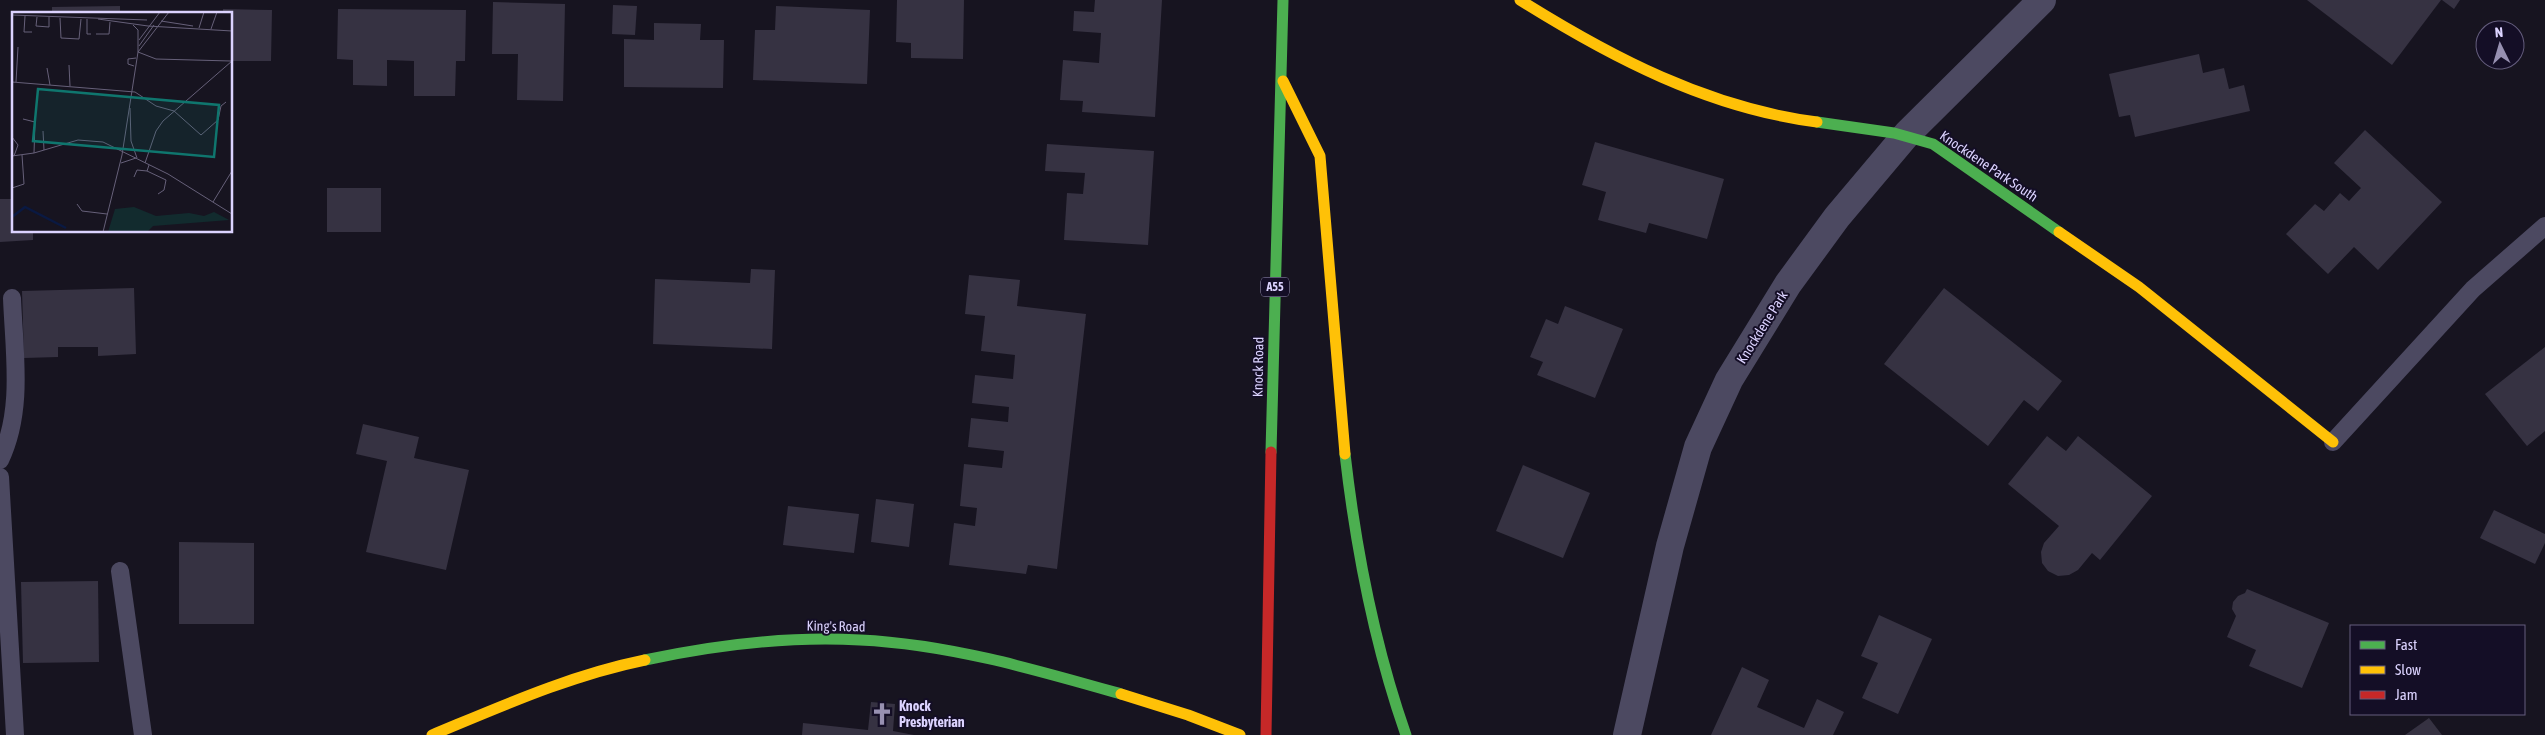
<svg xmlns="http://www.w3.org/2000/svg" width="2545" height="735" viewBox="0 0 2545 735" font-family="'Asap Condensed',sans-serif">
  <style>
    .building { fill: #363242 }
    .lines { fill: none; stroke-linecap: round; stroke-linejoin: round }
    .lane { stroke: #4c4961; stroke-width: 18 }
    .street { stroke: #4c4961; stroke-width: 28 }
    .fast { stroke: #4caf50; stroke-width: 11 }
    .slow { stroke: #ffc107; stroke-width: 11 }
    .jam { stroke: #c62828; stroke-width: 11 }
    .labels { text-anchor: middle; stroke-width: 4; stroke-linejoin: round; paint-order: stroke }
    .shield { fill: #140e26; stroke: #a098be; stroke-width: 1 }
    .shield-label { font-size: 12px; font-weight: bold; fill: #dcd3ff }
    .street-label { font-size: 14px; fill: #dcd3ff; stroke: #140e26 }
    .poi-label { font-size: 14px; font-weight: bold; fill: #dcd3ff; stroke: #140e26; text-anchor: start }
    .inset-river { fill: none; stroke: #0a1942; stroke-width: 2.5 }
    .inset-road { fill: none; stroke: #666079; stroke-width: 1 }
    .view { fill: #0f766e; fill-opacity: 0.15; stroke: #0f766e; stroke-width: 2.5 }
    .inset-edge { fill: none; stroke: #dcd3ff; stroke-width: 2.5 }
  </style>
  <rect width="100%" height="100%" fill="#171420"/>
  <g class="building">
    <polygon points="897,0 964,0 963,59 911,58 911,43 896,42"/>
    <polygon points="1095,0 1162,0 1155,117 1082,112 1083,101 1060,100 1063,60 1099,63 1101,33 1073,31 1074,11 1094,12"/>
    <polygon points="2307,0 2441,0 2392,65"/>
    <polygon points="2442,0 2460,0 2454,9"/>
    <polygon points="493,2 565,4 563,101 517,100 518,54 492,54"/>
    <polygon points="613,5 637,6 635,35 612,34"/>
    <polygon points="120,6 120,14 52,14 52,7"/>
    <polygon points="776,6 870,10 867,84 753,80 755,30 775,30"/>
    <polygon points="223,9 272,10 271,61 231,61 231,14 223,14"/>
    <polygon points="338,9 466,10 465,61 456,61 455,96 414,96 414,61 387,60 387,86 353,85 353,60 337,59"/>
    <polygon points="161,11 190,12 190,14 161,14"/>
    <polygon points="654,23 701,24 700,40 724,40 723,88 624,87 624,39 654,40"/>
    <polygon points="2199,54 2203,73 2224,68 2229,89 2244,85 2250,111 2135,137 2130,115 2119,117 2109,74"/>
    <polygon points="2365,130 2442,202 2378,270 2354,247 2328,274 2286,234 2315,204 2324,211 2340,193 2349,201 2361,188 2334,163"/>
    <polygon points="1595,142 1724,179 1707,239 1649,223 1646,233 1598,220 1606,192 1582,185"/>
    <polygon points="1047,144 1154,151 1148,245 1064,240 1067,193 1083,194 1085,173 1045,171"/>
    <rect x="327" y="188" width="54" height="44"/>
    <polygon points="0,199 14,199 14,231 33,231 33,240 0,242"/>
    <polygon points="751,269 775,270 772,349 653,344 655,279 750,283"/>
    <polygon points="969,275 1020,280 1017,306 1086,314 1057,569 1028,565 1026,574 949,565 954,523 975,526 977,508 960,506 964,464 1002,468 1004,451 968,447 971,418 1008,422 1009,407 972,403 975,375 1013,379 1015,355 981,351 985,316 965,314"/>
    <polygon points="134,288 136,354 98,356 98,347 58,347 58,357 24,358 22,291"/>
    <polygon points="1944,288 2062,381 2038,411 2024,400 1988,446 1884,364"/>
    <polygon points="1565,306 1623,329 1595,398 1537,375 1543,362 1530,357 1546,319 1558,324"/>
    <polygon points="2545,347 2545,431 2527,446 2485,394"/>
    <polygon points="363,424 419,437 414,458 469,470 446,570 366,552 387,461 356,454"/>
    <polygon points="2047,436 2066,451 2078,436 2152,496 2100,560 2092,553 2078,570 2069,575 2058,576 2048,571 2042,563 2041,552 2044,543 2059,526 2008,484"/>
    <polygon points="1523,465 1590,493 1563,558 1496,531"/>
    <polygon points="876,499 914,504 909,547 871,542"/>
    <polygon points="788,506 859,514 854,553 783,545"/>
    <polygon points="2494,510 2545,534 2545,543 2535,564 2480,538"/>
    <polygon points="179,542 254,543 254,624 179,624"/>
    <polygon points="98,581 99,662 23,663 21,582"/>
    <polygon points="2247,589 2329,623 2302,688 2249,666 2256,650 2227,637 2236,616 2232,609 2233,602 2238,596 2245,593"/>
    <polygon points="1879,615 1932,639 1898,714 1862,698 1878,663 1861,656"/>
    <polygon points="1742,667 1769,680 1757,707 1804,728 1817,699 1844,712 1833,735 1711,735"/>
    <polygon points="871,702 895,704 893,731 914,735 802,735 803,723 868,730"/>
    <polygon points="2429,718 2442,735 2405,735"/>
  </g>
  <g class="lines">
    <g class="lane">
      <polyline points="2333,442 2473,289 2545,226"/>
      <path d="M0 460C24 410 14 352 12 298"/>
      <polyline points="0,477 15,735"/>
      <polyline points="120,571 143,735"/>
    </g>
    <polyline class="street" points="1627,735 1670,546 1698,447 1729,380 1788,284 1837,217 1907,134 2042,0"/>
    <g class="fast">
      <polyline points="1817,122 1894,133 1933,144 2059,232"/>
      <polyline points="1271,452 1283,0"/>
      <path d="M1345 454C1356 550 1374 644 1406 735"/>
      <path d="M645 660C715 645 789 636 860 640 948 644 1037 670 1121 694"/>
    </g>
    <g class="slow">
      <path d="M1520 0C1611 57 1708 108 1817 122"/>
      <polyline points="1283,81 1320,156 1345,454"/>
      <polyline points="2059,232 2139,287 2333,442"/>
      <polyline points="1121,694 1188,715 1240,735"/>
      <path d="M432 735C502 706 571 675 645 660"/>
    </g>
    <polyline class="jam" points="1266,735 1271,452"/>
  </g>
  <defs>
    <symbol id="church-bare" viewBox="-9 -9 18 18"><path d="M-1.2-6h2.4v3.5h3.3v2.4h-3.3V6h-2.4V-.1h-3.3v-2.4h3.3Z" fill="#9790b1" stroke="#140e26" stroke-width="2.5" paint-order="stroke"/></symbol>
  </defs>
  <g fill-rule="evenodd">
    <use href="#church-bare" x="866" y="698" width="32" height="32"/>
  </g>
  <g class="labels">
    <rect class="shield" x="1261" y="277.5" width="28" height="19" rx="4"/>
    <g class="shield-label">
      <text x="1275" y="291">A55</text>
    </g>
    <g class="street-label">
      <text transform="translate(1989 166) rotate(34)" y="5">Knockdene Park South</text>
      <text transform="translate(1762 327) rotate(-58)" y="5">Knockdene Park</text>
      <text transform="translate(1258 367) rotate(-89)" y="5">Knock Road</text>
      <text transform="translate(836 626) rotate(1)" y="5">King's Road</text>
    </g>
    <g class="poi-label">
      <text x="899" y="711">Knock<tspan x="899" dy="16">Presbyterian</tspan></text>
    </g>
  </g>
  <g transform="translate(12 12)">
    <rect width="220" height="220" fill="#171420"/>
    <path d="M122 195 144 204 177 201 192 204 202 200 217 208 141 214 135 220H96L103 197Z" fill="#122b2e"/>
    <path class="inset-river" d="M0 205 13 195 54 216"/>
    <path class="inset-road" d="M0 3 135 8M13 4 12 20H20M25 5 24 14 37 15V5M48 6 49 26 67 27 69 7M75 7V22H79M86 7 136 14M149 9 181 14M136 14 220 19M187 16 192 0M199 17 205 0M84 22H97L98 10M127 28 148 0M127 34 142 13M126 40 144 47 219 49M126 40 157 0M57 53 58 74M122 54 116 52V47L124 46M35 56 38 73M0 70 123 80 144 94 162 99 189 123 206 108 209 94 214 90M4 70 6 35M118 96 119 129 125 146M11 107 23 110 22 141M31 119 32 138M0 125 6 133 2 144M0 144 22 141 66 128 91 130 156 162 220 202M109 151 124 146M133 151 144 119 151 109 220 49M135 159 154 168 152 178 146 182M122 165 125 158 135 159 137 153M0 176 12 172 10 143M201 190 220 159M65 192 70 199 95 202M91 220 110 143 126 40V18L121 13"/>
    <path class="view" d="M26 77 207 93 202 145 21 129Z"/>
    <rect width="220" height="220" class="inset-edge"/>
  </g>
  <rect x="2350" y="625" width="175" height="90" fill="#140e26" stroke="#645d7d"/>
  <rect x="2360" y="641" width="25" height="8" fill="#4caf50" stroke="#645d7d"/>
  <text x="2395" y="650" font-size="15" fill="#dcd3ff">Fast</text>
  <rect x="2360" y="666" width="25" height="8" fill="#ffc107" stroke="#645d7d"/>
  <text x="2395" y="675" font-size="15" fill="#dcd3ff">Slow</text>
  <rect x="2360" y="691" width="25" height="8" fill="#c62828" stroke="#645d7d"/>
  <text x="2395" y="700" font-size="15" fill="#dcd3ff">Jam</text>
  <g transform="translate(2500 45) rotate(355)"><circle r="24" fill="#140e26" stroke="#645d7d"/>
  <path d="M0-4L9 19L0 12L-9 19Z" fill="#9790b1"/>
  <text y="-8" font-size="14" font-weight="bold" text-anchor="middle" fill="#dcd3ff">N</text>
  </g>
</svg>
